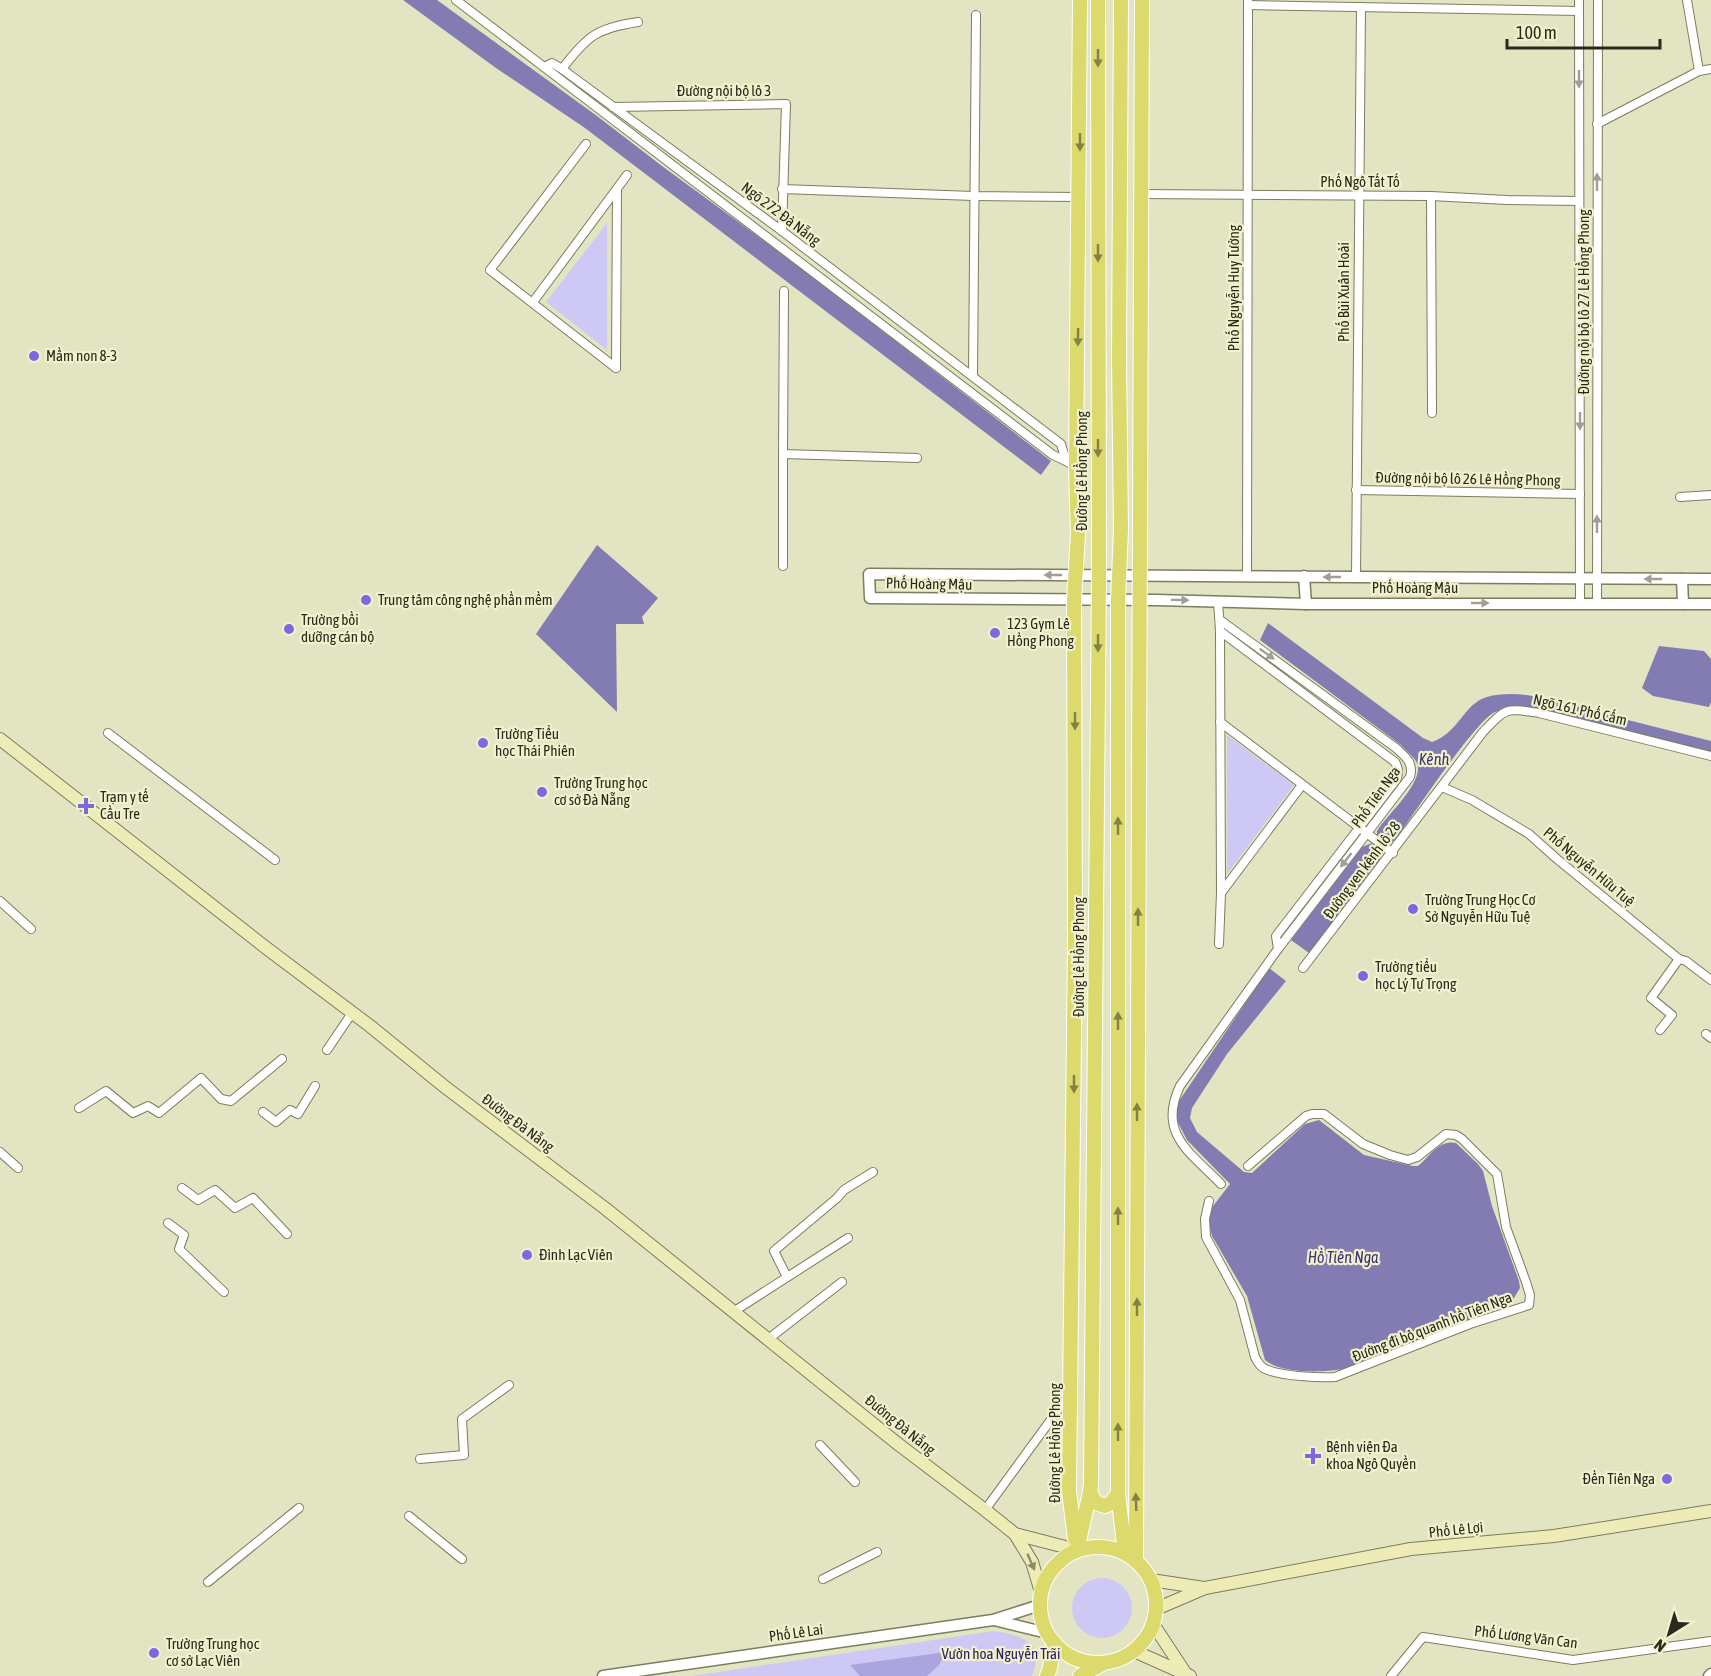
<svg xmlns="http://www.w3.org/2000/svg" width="1711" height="1676" viewBox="0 0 1711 1676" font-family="'Asap Condensed',sans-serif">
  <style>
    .green { fill: #cdc9f4 }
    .forest { fill: #aba5dd }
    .water { fill: #827cb2 }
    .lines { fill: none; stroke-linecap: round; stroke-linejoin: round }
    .minor-casing { stroke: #7d7d5d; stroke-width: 10 }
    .tertiary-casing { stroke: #7d7d5d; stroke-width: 13 }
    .secondary-casing { stroke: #7d7d5d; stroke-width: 14 }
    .primary-casing { stroke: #fff; stroke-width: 16 }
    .minor { stroke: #fff; stroke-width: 8 }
    .tertiary { stroke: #fff; stroke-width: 10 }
    .secondary { stroke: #eeecb6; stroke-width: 12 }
    .primary { stroke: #dcda6c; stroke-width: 14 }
    .oneway { fill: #828244 }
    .oneway2 { fill: #9f9f99 }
    .oneway3 { fill: #8c8a69 }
    .poi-dot { fill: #8067e2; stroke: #f1f1ce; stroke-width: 2 }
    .labels { text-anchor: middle; stroke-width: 4.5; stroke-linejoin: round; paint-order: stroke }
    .street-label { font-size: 15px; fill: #29291c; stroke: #f1f1ce }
    .poi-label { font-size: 15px; fill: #29291c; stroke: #f1f1ce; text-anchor: start }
    .park-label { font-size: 15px; fill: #2f2061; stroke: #f1f1ce }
    .water-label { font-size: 16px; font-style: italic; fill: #3e3174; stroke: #f1f1ce }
  </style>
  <rect width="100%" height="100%" fill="#e3e4c1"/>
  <g class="green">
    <polygon points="607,223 607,350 546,302"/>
    <polygon points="1227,735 1294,785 1227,874"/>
    <circle cx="1102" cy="1608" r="30"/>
    <path d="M994 1631C1022 1635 1045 1642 1032 1676H691Z"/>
  </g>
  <polygon class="forest" points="946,1652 939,1665 927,1676 860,1676 850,1665"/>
  <g class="water">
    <polygon points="403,0 437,0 597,116 662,166 797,265 1051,461 1041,475 585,128 496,68"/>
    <polygon points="597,545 658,598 642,617 644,624 616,624 617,712 536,634"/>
    <path d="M1268 623 1423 738 1432 742C1460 732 1463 704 1487 697 1522 687 1571 705 1604 714 1640 723 1675 732 1711 741V759L1522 713C1514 712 1503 709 1495 712 1476 720 1411 818 1395 840 1387 846 1383 841 1377 836V831C1386 816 1425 782 1417 763 1414 757 1406 751 1401 745L1260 640Z"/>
    <polygon points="1659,646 1704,651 1711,659 1711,702 1709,707 1653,696 1642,688"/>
    <polygon points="1372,843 1382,852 1380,861 1309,953 1291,940 1362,847"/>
    <path d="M1269 968 1286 981 1227 1054 1192 1108 1190 1118 1197 1132 1244 1172 1252 1173 1305 1124 1319 1120 1364 1155 1413 1166H1418C1429 1157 1439 1139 1456 1143L1478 1164 1483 1171 1492 1206 1519 1281 1520 1288 1511 1303 1347 1368C1327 1373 1281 1374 1265 1360L1247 1296 1212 1236 1209 1224 1210 1210 1230 1184 1187 1140 1175 1117 1179 1101Z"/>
  </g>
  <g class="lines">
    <defs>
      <g id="minor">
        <polyline points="456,0 544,67 552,63 562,69 782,231 1061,444 1066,461 1076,467"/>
        <polyline points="1579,0 1580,603"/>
        <polyline points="1687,0 1699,71"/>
        <polyline points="1248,5 1579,11"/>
        <polyline points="544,67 1053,455 1066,461"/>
        <path d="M562 69C587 36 597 28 638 22"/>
        <polyline points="613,107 786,104 782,231"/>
        <polyline points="1597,124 1699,71 1711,69"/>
        <polyline points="586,144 490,270 616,368"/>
        <polyline points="782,189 973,196 1080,197"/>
        <polyline points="1141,194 1431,196 1507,200 1579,201"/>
        <polyline points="1431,196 1432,413"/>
        <polyline points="784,291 783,454 917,458"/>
        <polyline points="533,302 627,175"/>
        <polyline points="616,368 617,190"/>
        <polyline points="973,376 976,15"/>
        <polyline points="1356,490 1580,494"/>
        <polyline points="1680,497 1711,495"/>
        <polyline points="783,566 783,454"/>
        <polyline points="1247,576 1248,0"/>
        <polyline points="1356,577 1361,7"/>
        <polyline points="1218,601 1220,631 1221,893 1219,944"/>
        <polyline points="1597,603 1598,0"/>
        <path d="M1220 620 1396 748C1406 757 1414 763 1410 777L1278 949"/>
        <path d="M1220 631 1395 762C1399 769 1399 772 1396 780L1276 936 1278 949 1180 1086C1157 1134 1191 1153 1221 1184"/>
        <polyline points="1220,722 1393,853"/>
        <polyline points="108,733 275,860"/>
        <polyline points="1442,787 1472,800 1529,834 1557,859 1679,959 1686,961 1711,980"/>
        <polyline points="1221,893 1302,785"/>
        <polyline points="0,901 31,929"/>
        <path d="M1303 968 1483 732C1507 707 1505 708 1539 713L1711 756"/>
        <polyline points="1660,1030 1672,1015 1651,998 1679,959"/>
        <polyline points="1706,1034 1711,1038"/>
        <polyline points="327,1050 352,1013"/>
        <polyline points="79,1108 106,1091 133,1113 148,1106 159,1113 201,1078 221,1099 231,1101 282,1059"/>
        <polyline points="263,1112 276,1122 290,1110 298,1114 315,1086"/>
        <polyline points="0,1152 18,1168"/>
        <polyline points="182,1188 198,1200 215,1190 235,1208 253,1198 287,1234"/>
        <path d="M1209 1201 1205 1219 1206 1237 1240 1300 1255 1357C1258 1363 1261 1368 1268 1370 1282 1376 1319 1378 1335 1377L1470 1324 1529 1305 1530 1295 1526 1282 1506 1227 1497 1174 1462 1139 1456 1135 1446 1134 1417 1157 1408 1160 1390 1155 1363 1144 1324 1114H1312L1306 1116 1248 1166"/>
        <polyline points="168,1223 184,1235 179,1249 224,1292"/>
        <polyline points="787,1277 774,1251 837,1198 844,1190 873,1172"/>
        <polyline points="733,1312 848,1238"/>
        <polyline points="767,1340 842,1282"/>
        <polyline points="820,1445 855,1482"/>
        <polyline points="420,1459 464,1455 462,1419 509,1385"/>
        <polyline points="985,1510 1069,1395"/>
        <polyline points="409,1516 462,1559"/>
        <polyline points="823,1579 877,1552"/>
        <polyline points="208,1582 299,1508"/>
        <polyline points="1391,1676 1423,1637 1573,1660 1711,1641"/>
      </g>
      <g id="tertiary">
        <polyline points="1304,576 1306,604"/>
        <polyline points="1682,579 1683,604"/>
        <polyline points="1711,579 869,574 870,598 1156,600 1306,604 1711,604"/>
        <polyline points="994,1620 1047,1633"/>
        <polyline points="603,1676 993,1620 1040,1605"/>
        <polyline points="1709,1676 1711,1674"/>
      </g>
      <g id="secondary">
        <polyline points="0,739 265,947 370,1026 445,1087 606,1209 898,1444 985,1510 1015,1534 1077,1550"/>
        <polyline points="1015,1534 1032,1562 1041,1592"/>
        <polyline points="1151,1580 1204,1588"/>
        <polyline points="1156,1609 1205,1588 1411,1549 1554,1536 1711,1511"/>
        <polyline points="1153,1624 1186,1674"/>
        <polyline points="1134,1651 1190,1676"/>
      </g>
      <g id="primary">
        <polyline points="1121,0 1119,359 1121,530 1118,600 1118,1493 1125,1553"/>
        <polyline points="1090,1492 1096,1503 1105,1506 1111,1503 1118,1493"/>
        <polyline points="1075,1539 1069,1491 1075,942 1074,600 1078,535 1076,467 1080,0"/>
        <circle cx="1098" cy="1605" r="58"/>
        <polyline points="1077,1550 1090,1492 1091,1484 1099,575 1098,0"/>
        <polyline points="1136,1560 1142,0"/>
        <polyline points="1047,1676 1050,1668 1054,1642"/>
        <polyline points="1080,1676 1102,1664"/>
      </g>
    </defs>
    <use href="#minor" class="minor-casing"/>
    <use href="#tertiary" class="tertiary-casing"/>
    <use href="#secondary" class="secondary-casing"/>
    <use href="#primary" class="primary-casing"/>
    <use href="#minor" class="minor"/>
    <use href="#tertiary" class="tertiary"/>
    <use href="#secondary" class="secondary"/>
    <use href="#primary" class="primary"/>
  </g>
  <defs><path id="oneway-solid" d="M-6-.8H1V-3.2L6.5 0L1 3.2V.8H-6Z" transform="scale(1.5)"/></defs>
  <g class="oneway">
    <use href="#oneway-solid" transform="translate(1098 58) rotate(90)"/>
    <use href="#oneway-solid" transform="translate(1080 142) rotate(90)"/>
    <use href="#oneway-solid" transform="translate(1098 253) rotate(90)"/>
    <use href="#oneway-solid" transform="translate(1078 337) rotate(91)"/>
    <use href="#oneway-solid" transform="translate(1098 448) rotate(90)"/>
    <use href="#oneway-solid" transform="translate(1098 643) rotate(90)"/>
    <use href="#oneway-solid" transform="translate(1075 721) rotate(90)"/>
    <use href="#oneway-solid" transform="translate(1118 826) rotate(-90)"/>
    <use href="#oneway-solid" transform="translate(1138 917) rotate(-90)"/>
    <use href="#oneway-solid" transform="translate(1118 1021) rotate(-90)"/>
    <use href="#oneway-solid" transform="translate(1074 1084) rotate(90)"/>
    <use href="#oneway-solid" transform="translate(1137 1112) rotate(-90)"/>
    <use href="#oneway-solid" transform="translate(1118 1216) rotate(-90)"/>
    <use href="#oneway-solid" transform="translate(1137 1307) rotate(-90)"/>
    <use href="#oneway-solid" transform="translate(1118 1432) rotate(-90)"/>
    <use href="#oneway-solid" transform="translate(1136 1502) rotate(-92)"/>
  </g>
  <g class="oneway2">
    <use href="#oneway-solid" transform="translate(1579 79) rotate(90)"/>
    <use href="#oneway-solid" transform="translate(1597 182) rotate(-90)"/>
    <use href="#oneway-solid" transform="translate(1580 421) rotate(90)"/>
    <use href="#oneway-solid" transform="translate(1597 524) rotate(-90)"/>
    <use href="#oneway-solid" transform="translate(1053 575) rotate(-180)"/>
    <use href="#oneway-solid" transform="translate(1332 577) rotate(-180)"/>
    <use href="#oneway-solid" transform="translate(1653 579) rotate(-180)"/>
    <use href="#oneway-solid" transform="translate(1180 600) rotate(1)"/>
    <use href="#oneway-solid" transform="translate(1480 603)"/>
    <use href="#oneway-solid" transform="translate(1267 654) rotate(36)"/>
    <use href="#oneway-solid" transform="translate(1346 860) rotate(128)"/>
  </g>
  <use class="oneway3" href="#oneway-solid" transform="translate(1031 1562) rotate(66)"/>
  <g class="poi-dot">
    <circle cx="34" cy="356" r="6"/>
    <circle cx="366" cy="600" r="6"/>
    <circle cx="289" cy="629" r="6"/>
    <circle cx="995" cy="633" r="6"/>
    <circle cx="483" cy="743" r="6"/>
    <circle cx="542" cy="792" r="6"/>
    <path d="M83 797h6v6h6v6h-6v6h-6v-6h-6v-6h6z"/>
    <circle cx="1413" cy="909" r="6"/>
    <circle cx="1363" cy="976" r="6"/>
    <circle cx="527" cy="1255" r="6"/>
    <path d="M1310 1447h6v6h6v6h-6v6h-6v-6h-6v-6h6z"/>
    <circle cx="1667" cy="1479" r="6"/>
    <circle cx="154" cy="1653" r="6"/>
  </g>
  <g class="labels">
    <g class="street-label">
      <text x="724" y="96">Đường nội bộ lô 3</text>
      <text x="1360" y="187">Phố Ngô Tất Tố</text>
      <text transform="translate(781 214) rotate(37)" y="5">Ngõ 272 Đà Nẵng</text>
      <text transform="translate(1234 288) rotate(-90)" y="5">Phố Nguyễn Huy Tưởng</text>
      <text transform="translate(1344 292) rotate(-90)" y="5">Phố Bùi Xuân Hoài</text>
      <text transform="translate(1584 302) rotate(-90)" y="5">Đường nội bộ lô 27 Lê Hồng Phong</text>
      <text transform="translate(1082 471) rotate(-90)" y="5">Đường Lê Hồng Phong</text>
      <text transform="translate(1468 479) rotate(1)" y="5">Đường nội bộ lô 26 Lê Hồng Phong</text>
      <text transform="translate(929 584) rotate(1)" y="5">Phố Hoàng Mậu</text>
      <text x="1415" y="593">Phố Hoàng Mậu</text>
      <text transform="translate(1580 710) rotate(13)" y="5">Ngõ 161 Phố Cấm</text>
      <text transform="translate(1376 797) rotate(-54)" y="5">Phố Tiên Nga</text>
      <text transform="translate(1589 867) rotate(40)" y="5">Phố Nguyễn Hữu Tuệ</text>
      <text transform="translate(1362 870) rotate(-53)" y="5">Đường ven kênh lô 28</text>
      <text transform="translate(1079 957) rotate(-90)" y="5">Đường Lê Hồng Phong</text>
      <text transform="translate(518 1123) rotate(37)" y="5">Đường Đà Nẵng</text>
      <text transform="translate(1432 1327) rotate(-21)" y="5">Đường đi bộ quanh hồ Tiên Nga</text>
      <text transform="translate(900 1425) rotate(39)" y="5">Đường Đà Nẵng</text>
      <text transform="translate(1055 1443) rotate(-90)" y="5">Đường Lê Hồng Phong</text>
      <text transform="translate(1456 1530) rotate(-6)" y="5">Phố Lê Lợi</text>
      <text transform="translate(796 1633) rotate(-8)" y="5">Phố Lê Lai</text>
      <text transform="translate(1526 1637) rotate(7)" y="5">Phố Lương Văn Can</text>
    </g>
    <g class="poi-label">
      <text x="46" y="361">Mầm non 8-3</text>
      <text x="378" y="605">Trung tâm công nghệ phần mềm</text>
      <text x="301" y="625">Trường bồi<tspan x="301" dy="17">dưỡng cán bộ</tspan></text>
      <text x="1007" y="629">123 Gym Lê<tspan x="1007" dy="17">Hồng Phong</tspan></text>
      <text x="495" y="739">Trường Tiểu<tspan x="495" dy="17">học Thái Phiên</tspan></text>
      <text x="554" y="788">Trường Trung học<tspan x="554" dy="17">cơ sở Đà Nẵng</tspan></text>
      <text x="100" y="802">Trạm y tế<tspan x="100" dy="17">Cầu Tre</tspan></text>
      <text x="1425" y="905">Trường Trung Học Cơ<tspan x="1425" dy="17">Sở Nguyễn Hữu Tuệ</tspan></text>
      <text x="1375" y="972">Trường tiểu<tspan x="1375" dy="17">học Lý Tự Trọng</tspan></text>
      <text x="539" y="1260">Đình Lạc Viên</text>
      <text x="1326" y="1452">Bệnh viện Đa<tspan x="1326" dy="17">khoa Ngô Quyền</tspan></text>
      <text x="1655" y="1484" text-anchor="end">Đền Tiên Nga</text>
      <text x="166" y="1649">Trường Trung học<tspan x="166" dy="17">cơ sở Lạc Viên</tspan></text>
    </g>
    <g class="park-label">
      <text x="1001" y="1659">Vườn hoa Nguyễn Trãi</text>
    </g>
    <g class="water-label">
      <text x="1434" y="765">Kênh</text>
      <text x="1343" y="1263">Hồ Tiên Nga</text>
    </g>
  </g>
  <g transform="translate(1669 1634) rotate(217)" stroke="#f1f1ce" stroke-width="4.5" paint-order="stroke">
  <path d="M0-4.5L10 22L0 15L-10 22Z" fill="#29291c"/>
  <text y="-9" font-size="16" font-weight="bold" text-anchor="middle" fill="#29291c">N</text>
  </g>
  <path d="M1507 39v9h153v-9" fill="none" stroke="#29291c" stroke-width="3"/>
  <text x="1516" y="39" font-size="18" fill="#29291c" stroke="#f1f1ce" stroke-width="4.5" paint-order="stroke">100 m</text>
</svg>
